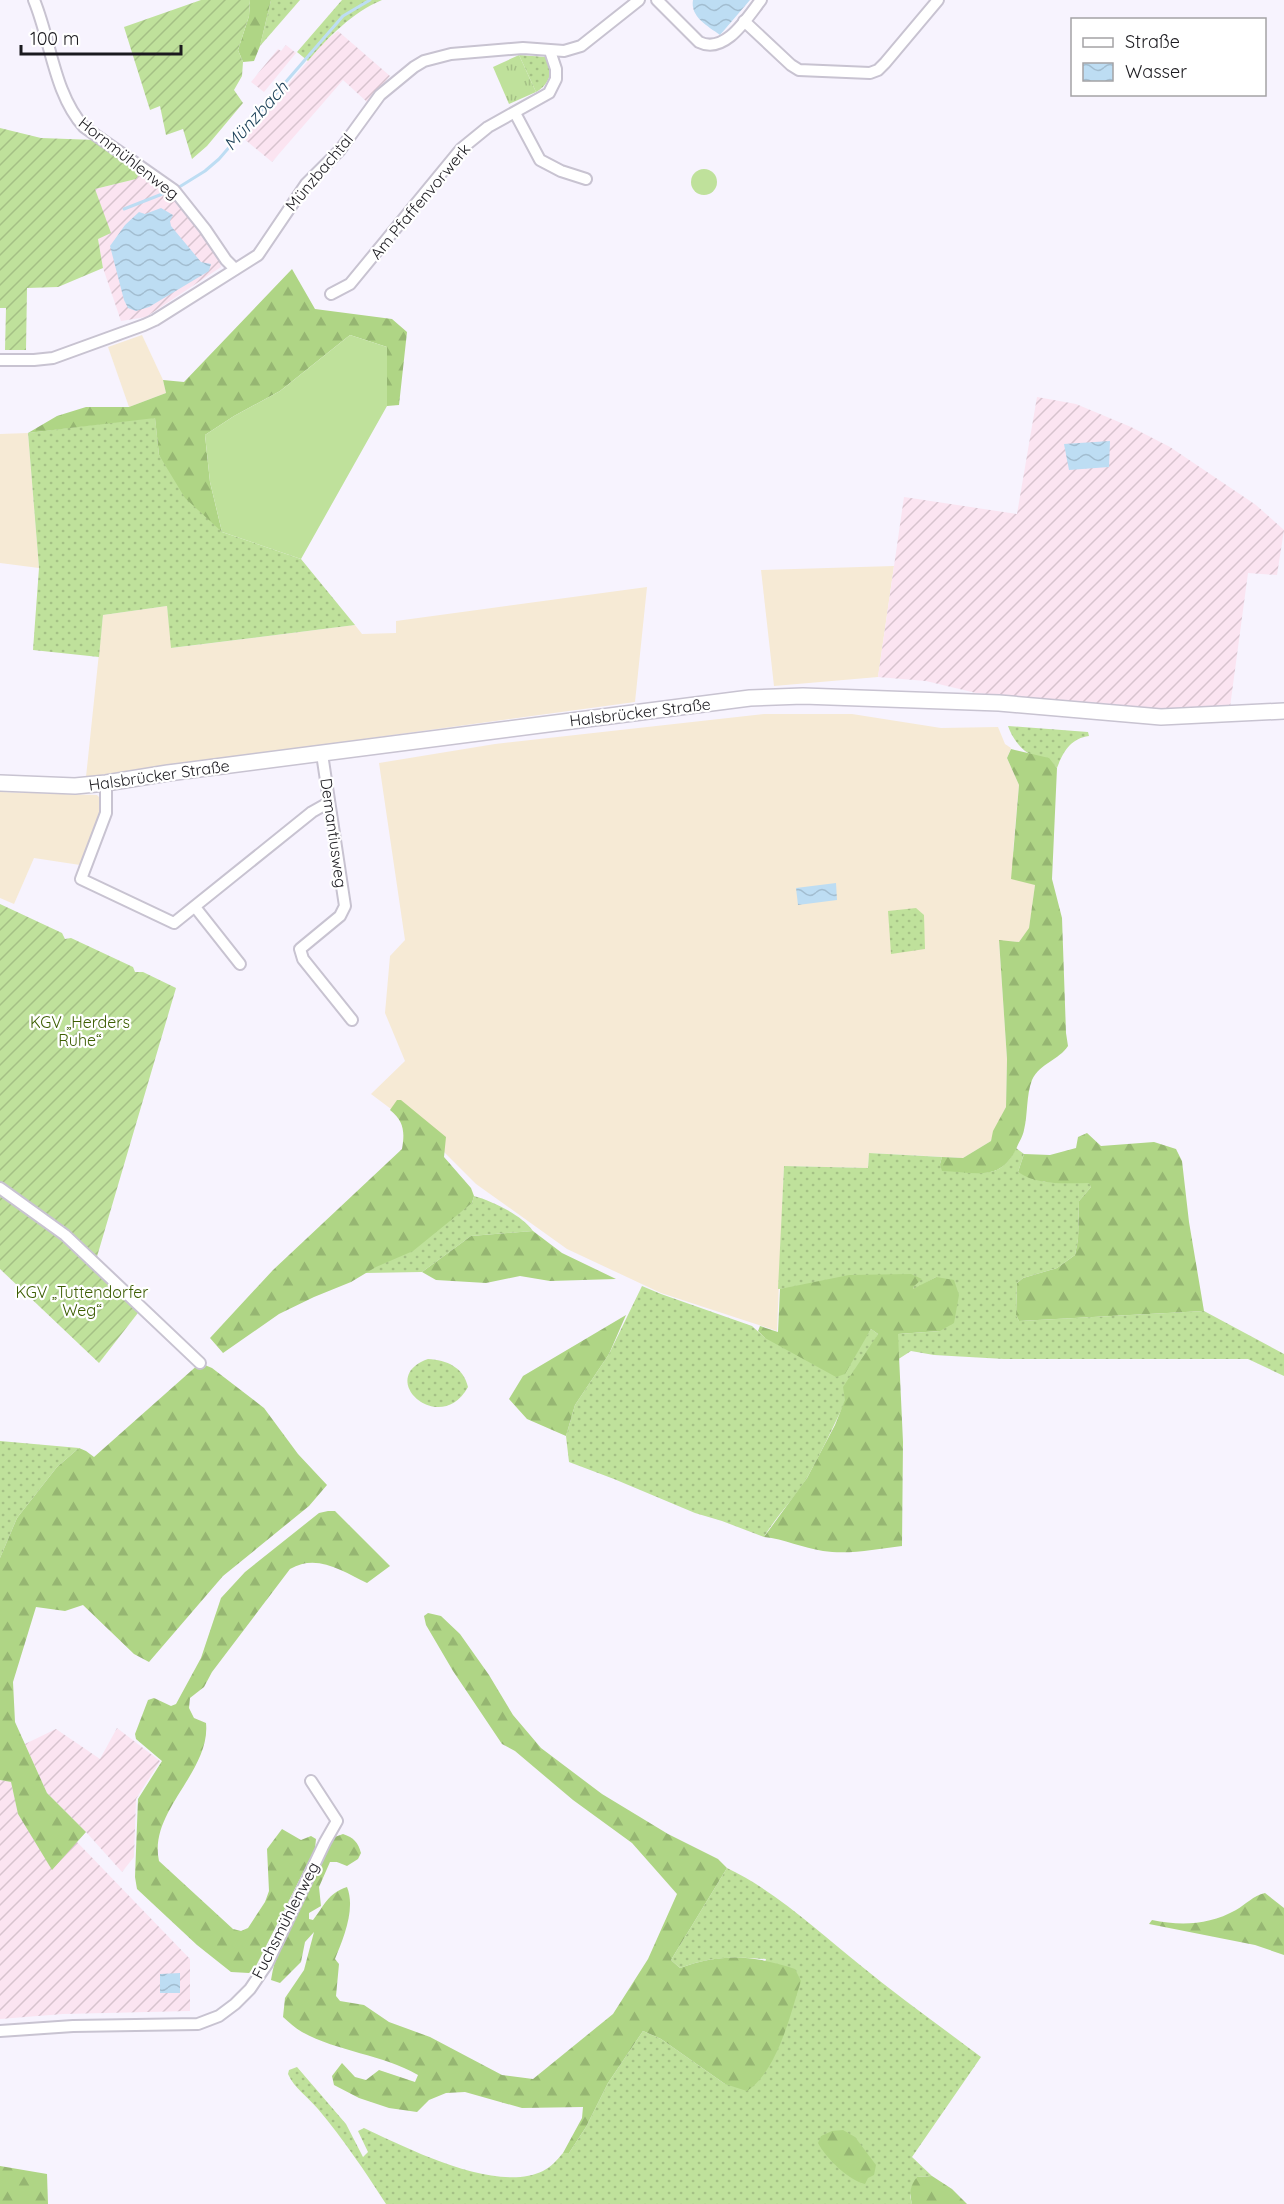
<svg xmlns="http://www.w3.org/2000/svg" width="1284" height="2204" viewBox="0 0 1284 2204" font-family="Quicksand,sans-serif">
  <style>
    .commercial { fill: #f6ead5 }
    .industrial { fill: url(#industrial-furrows) }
    .grass { fill: url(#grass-dots) }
    .forest { fill: url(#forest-firs) }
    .park { fill: url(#park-tufts) }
    .garden { fill: url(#garden-furrows) }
    .pitch { fill: #bfe19b }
    .water { fill: url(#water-waves) }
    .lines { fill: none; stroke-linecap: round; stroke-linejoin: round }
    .stream { stroke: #bdddf3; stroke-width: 3 }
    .street-casing { stroke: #c8c3d1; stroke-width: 14 }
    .secondary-casing { stroke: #c8c3d1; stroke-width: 18 }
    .street { stroke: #fff; stroke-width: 10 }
    .secondary { stroke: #fff; stroke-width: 15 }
    .labels { text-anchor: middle; stroke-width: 4.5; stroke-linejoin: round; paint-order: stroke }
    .street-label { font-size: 16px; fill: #1b1a1f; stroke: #fff }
    .park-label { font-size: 16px; fill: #3d5e03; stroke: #fff }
    .water-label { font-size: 18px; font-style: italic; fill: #1f435a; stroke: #fff }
  </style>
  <defs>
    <pattern id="industrial-furrows" width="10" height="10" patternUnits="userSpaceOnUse" patternTransform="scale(1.5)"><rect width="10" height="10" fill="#fbe4f1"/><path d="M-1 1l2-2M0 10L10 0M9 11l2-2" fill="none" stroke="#d7c3ce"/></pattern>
    <pattern id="grass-dots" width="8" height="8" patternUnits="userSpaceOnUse" patternTransform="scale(1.5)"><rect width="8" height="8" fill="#bfe19b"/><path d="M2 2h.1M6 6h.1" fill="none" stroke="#a4c085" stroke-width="1.8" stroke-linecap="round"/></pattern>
    <pattern id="forest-firs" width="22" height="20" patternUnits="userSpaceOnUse" patternTransform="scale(1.5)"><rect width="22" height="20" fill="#afd585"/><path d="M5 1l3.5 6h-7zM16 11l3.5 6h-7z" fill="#96b672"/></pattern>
    <pattern id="park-tufts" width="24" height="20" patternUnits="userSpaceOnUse" patternTransform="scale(1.5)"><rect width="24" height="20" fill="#bfe19b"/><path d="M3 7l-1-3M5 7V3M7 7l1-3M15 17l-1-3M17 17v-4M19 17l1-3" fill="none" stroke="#a4c085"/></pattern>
    <pattern id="garden-furrows" width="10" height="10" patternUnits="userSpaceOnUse" patternTransform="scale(1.5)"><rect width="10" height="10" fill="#bfe19b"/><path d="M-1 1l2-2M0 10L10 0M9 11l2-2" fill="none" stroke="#a4c085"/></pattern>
    <pattern id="water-waves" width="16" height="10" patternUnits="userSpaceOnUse" patternTransform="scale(1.5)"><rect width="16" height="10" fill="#bdddf3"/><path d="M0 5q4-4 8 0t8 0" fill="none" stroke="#a2bdd0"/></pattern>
  </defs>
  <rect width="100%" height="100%" fill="#f7f3fe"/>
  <g class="commercial">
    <polygon points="142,335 163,380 166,393 129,407 108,347"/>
    <polygon points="28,433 39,568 0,563 0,434"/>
    <polygon points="894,566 878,677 774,686 761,570"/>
    <polygon points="647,587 635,702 86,777 103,615 167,606 172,648 355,625 362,634 396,633 396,621"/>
    <polygon points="764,714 852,714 941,728 998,727 1005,744 1011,748 1007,758 1019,785 1013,851 1035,885 1029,929 1019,942 999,941 1007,1059 1006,1107 994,1131 991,1141 963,1158 869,1153 868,1168 784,1166 777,1331 661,1293 567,1249 476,1184 431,1139 371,1094 405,1061 385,1013 390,956 405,940 379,763 495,744"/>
    <polygon points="0,792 97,795 104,802 80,865 34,858 14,904 0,898"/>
  </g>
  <g class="industrial">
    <polygon points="338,31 390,76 367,102 343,80 272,162 243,138 322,44"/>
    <polygon points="286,45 296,53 264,92 251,82 278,49 281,51"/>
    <polygon points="140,173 165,188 194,221 216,251 221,267 146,317 121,321 103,268 98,239 95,189 136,179"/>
    <polygon points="1037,397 1076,404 1131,427 1170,447 1256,505 1284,530 1277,575 1248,573 1230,707 1168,710 976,693 926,681 878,677 904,497 1017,514"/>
    <polygon points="117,1728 160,1761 136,1799 134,1857 122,1872 86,1832 47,1793 25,1744 56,1729 100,1759"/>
    <polygon points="0,1780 11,1782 18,1814 52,1869 76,1841 190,1959 190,2011 63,2014 0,2019"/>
  </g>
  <g class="grass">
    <polygon points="271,0 300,0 260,46"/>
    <path d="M342 0H382C353 12 327 38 308 61L297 52Z"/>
    <path d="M519 55 546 57C556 69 548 86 536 92Z"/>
    <polygon points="155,417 159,455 222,532 301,559 355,625 171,648 167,606 103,615 99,657 33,650 39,568 28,433"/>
    <path d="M1008 726 1088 732 1089 736C1071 738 1063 752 1057 768 1044 752 1041 761 1028 753 1019 748 1011 735 1008 726Z"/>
    <polygon points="916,908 924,915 925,949 891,954 888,911"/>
    <path d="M1016 1148 1024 1154 1018 1172 1045 1182 1090 1183 1091 1187 1079 1201 1078 1239 1075 1255 1057 1268 1023 1278 1017 1283 1016 1315 1019 1321 1204 1311 1284 1354V1376L1248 1359H1004L934 1355 911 1351 897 1360 898 1334 940 1331 936 1277 913 1290 912 1287 778 1289 784 1166 868 1168 869 1153 942 1157 940 1164C971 1171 1000 1185 1016 1148Z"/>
    <path d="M474 1196C492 1201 522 1215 533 1231L471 1236 422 1272 365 1273 454 1216 472 1203Z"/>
    <path d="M642 1286 661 1294 752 1326 765 1338 861 1344 871 1329 878 1334C853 1381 834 1430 808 1476 795 1498 777 1515 764 1537L722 1521 695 1513 614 1479 569 1462 566 1436 575 1405 609 1354Z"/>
    <path d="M428 1359C447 1360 463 1367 468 1387 440 1438 374 1378 428 1359Z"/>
    <polygon points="0,1441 79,1448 57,1467 17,1518 0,1558"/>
    <path d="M727 1868C774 1890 819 1932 860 1965 899 1997 940 2026 981 2057L912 2157 932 2176 917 2177 910 2196 912 2204H386C365 2171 343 2139 318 2109 308 2097 294 2088 288 2074L289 2070 297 2067 346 2124 363 2157 368 2152 358 2131 364 2128C407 2148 496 2194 543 2171 551 2167 557 2160 563 2153H569L586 2127 608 2083 643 2031 661 2039 725 2084 766 1959C733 1957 712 1956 680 1968L671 1960Z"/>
  </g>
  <g class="forest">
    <polygon points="250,0 271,0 260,46 254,61 243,62 238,50 249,16"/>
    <polygon points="292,269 315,309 392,319 407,332 399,405 387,406 387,347 350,335 280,391 234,416 205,435 210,482 222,532 185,498 159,455 155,418 28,433 57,416 86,407 129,407 166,393 163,380 184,382"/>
    <path d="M1011 749 1049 758 1057 768 1052 879 1062 918 1066 1033 1068 1046C1059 1060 1040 1063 1032 1080 1026 1096 1028 1114 1024 1130 1023 1136 1019 1142 1017 1147 1001 1183 975 1172 942 1171L940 1164 942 1157 963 1158 991 1141 993 1131 1006 1107 1007 1059 999 940 1019 942 1029 928 1035 885 1011 879 1019 785 1007 758Z"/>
    <path d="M397 1100H401L446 1137 444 1157 471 1188 474 1196 472 1203 413 1251 376 1267 351 1282 314 1297 279 1314 223 1353 210 1338 273 1270 402 1149C405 1132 404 1121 390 1110Z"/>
    <path d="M1087 1133 1101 1146 1154 1142 1176 1149 1182 1161 1189 1222 1204 1311 1019 1321 1016 1315 1017 1283 1023 1278 1057 1268 1075 1255 1078 1239 1079 1201 1091 1187 1089 1183C1066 1183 1038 1186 1018 1172L1024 1154 1050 1155 1076 1148 1078 1137Z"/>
    <polygon points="533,1231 562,1253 616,1279 550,1281 520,1276 486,1283 436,1280 422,1272 471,1236"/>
    <path d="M911 1274 922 1279 913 1287V1289L936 1277 954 1280 959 1295 954 1323 940 1331 898 1334 903 1442 902 1546C876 1549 849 1555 823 1551 803 1548 784 1539 764 1537L807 1478 835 1425 845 1400 843 1387 878 1334 871 1329 845 1374 836 1377 765 1338 758 1331 760 1326 778 1332 780 1289 849 1275Z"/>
    <polygon points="626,1315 609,1354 575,1405 566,1436 527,1419 509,1399 523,1376"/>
    <polygon points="200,1363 212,1368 264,1408 298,1454 327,1485 309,1506 223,1576 149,1662 134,1654 83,1605 65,1611 36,1607 13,1682 15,1722 47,1793 86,1832 52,1870 18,1814 11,1782 0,1780 0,1558 17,1518 57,1467 79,1448 86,1451 94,1457"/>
    <path d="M328 1511H335L390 1566 367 1583C342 1571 317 1553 290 1569L212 1672 204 1687 190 1698 189 1708 194 1718 206 1723C211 1772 148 1811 159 1861L233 1929 241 1931 248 1928 265 1902 269 1891 267 1849 282 1829 301 1840 311 1836 316 1839 315 1849 256 1966 249 1973 231 1972 197 1945 137 1889 135 1877 138 1799 162 1761 136 1739 135 1734 148 1700 154 1698 171 1706 176 1704 201 1658 221 1598 245 1572 319 1513Z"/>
    <path d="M428 1613 441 1616 460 1634 489 1675 513 1715 541 1748 602 1794 668 1834 718 1859 727 1868 671 1960 680 1968C721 1953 754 1955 795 1969L801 1981C790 2015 778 2070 747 2091L725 2084 661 2039 643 2031 608 2083 586 2127 569 2153H563L582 2118 583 2107 522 2108 465 2092 446 2093 429 2100 417 2112 389 2108 359 2098 334 2085 332 2076 342 2063 355 2077 366 2080 379 2070 415 2082 418 2075C382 2054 338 2052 302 2032 295 2028 289 2022 283 2017L285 1998 304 1970 314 1932 305 1942 301 1962 280 1983 271 1980C279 1930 309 1883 332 1838L343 1834C354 1838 358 1842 361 1853L358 1859 347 1866 337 1862H330L319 1887 321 1906 309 1913V1919L313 1920C325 1905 327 1894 347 1887 356 1909 343 1939 335 1959L339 1964 336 1996 340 2001 364 2005 389 2022 430 2037 502 2075 533 2079 613 2014 648 1959 677 1894 632 1843 573 1800 515 1751 502 1744 453 1671 426 1625 424 1616Z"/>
    <path d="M1265 1893 1284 1908V1955L1255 1945 1149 1924 1152 1920C1181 1926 1209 1925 1236 1910 1246 1904 1253 1896 1265 1893Z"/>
    <path d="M843 2130 855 2137 876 2165 874 2175 868 2178 865 2184C848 2180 826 2158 818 2143L821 2136 832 2131Z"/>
    <polygon points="0,2166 47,2174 48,2204 0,2204"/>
    <path d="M932 2176 952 2189 967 2204H912C909 2193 910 2186 917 2177Z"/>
  </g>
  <polygon class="park" points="519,55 536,92 509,104 493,67"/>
  <g class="garden">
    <polygon points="201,0 250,0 249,16 238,50 243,62 242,76 234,90 243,103 207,146 192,159 183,129 166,135 160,106 150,110 124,27"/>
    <polygon points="0,128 41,138 95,140 119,155 140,173 136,179 95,189 111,233 98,239 103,268 58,287 27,288 26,350 5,350 6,308 0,308"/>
    <polygon points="0,904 62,933 65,939 71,938 133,967 135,972 143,972 176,988 96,1260 36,1214 0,1182"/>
    <path d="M0 1195C50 1228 97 1267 141 1309L99 1363 0 1269Z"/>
  </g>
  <g class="pitch">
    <circle cx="704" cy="182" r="13"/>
    <polygon points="350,335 387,347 387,406 301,559 222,532 210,482 205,435 234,416 280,391"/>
  </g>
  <g class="water">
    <path d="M693 0H750L720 35C708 26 690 17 693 0Z"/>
    <polygon points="161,208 173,215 170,221 171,226 201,262 211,264 209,271 149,307 136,311 128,308 124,300 110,246 125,225 139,212 145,214"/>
    <polygon points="1110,441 1109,467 1069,470 1064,444"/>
    <polygon points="836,883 837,900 798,905 796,888"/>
    <polygon points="180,1973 180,1993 160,1993 160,1974"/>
  </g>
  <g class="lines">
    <g class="stream">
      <polyline points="176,189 205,171 219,159 343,16 370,0"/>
      <polyline points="124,209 170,191"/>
    </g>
    <defs>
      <g id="street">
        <path d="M34 0C51 41 54 94 84 127L174 190 205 229 226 260 235 269"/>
        <path d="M657 0 699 42C725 55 747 18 761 0"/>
        <polyline points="744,21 791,65 799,70 870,73 878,70 885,63 938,0"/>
        <polyline points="515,113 540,160 561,171 586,179"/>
        <polyline points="331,294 350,284 461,149 488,127 549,93 556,79 556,69 550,51"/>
        <polyline points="0,360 34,360 53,358 144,325 155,320 258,255 306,184 340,150 380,95 414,67 424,61 451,54 523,48 564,51 581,46 639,0"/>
        <polyline points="322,754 345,906 340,916 300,949 303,959 352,1020"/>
        <polyline points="106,783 106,813 81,879 174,923 312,812 328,803"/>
        <polyline points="195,907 240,964"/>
        <polyline points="0,1188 65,1235 200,1363"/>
        <polyline points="0,2031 73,2026 198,2024 219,2016 235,2004 250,1989 267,1964 325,1842 337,1821 311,1781"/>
      </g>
      <polyline id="secondary" points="0,783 75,786 106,783 168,773 750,698 803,696 999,703 1161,717 1284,711"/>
    </defs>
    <use href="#street" class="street-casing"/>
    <use href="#secondary" class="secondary-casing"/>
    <use href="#street" class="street"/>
    <use href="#secondary" class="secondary"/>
  </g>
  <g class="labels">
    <g class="street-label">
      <text transform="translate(129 158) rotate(38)" y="6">Hornmühlenweg</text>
      <text transform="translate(319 172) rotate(-50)" y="6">Münzbachtal</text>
      <text transform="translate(420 201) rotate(-50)" y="6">Am Pfaffenvorwerk</text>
      <text transform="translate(640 712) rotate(-7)" y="6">Halsbrücker Straße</text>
      <text transform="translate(159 775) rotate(-8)" y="6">Halsbrücker Straße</text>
      <text transform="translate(334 833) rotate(82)" y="6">Demantiusweg</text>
      <text transform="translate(285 1920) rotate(-63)" y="6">Fuchsmühlenweg</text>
    </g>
    <g class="park-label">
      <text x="80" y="1028">KGV „Herders<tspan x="80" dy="18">Ruhe“</tspan></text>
      <text x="82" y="1298">KGV „Tuttendorfer<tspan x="82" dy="18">Weg“</tspan></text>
    </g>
    <g class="water-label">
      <text transform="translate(256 116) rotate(-48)" y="6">Münzbach</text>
    </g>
  </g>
  <rect x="1071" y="18" width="195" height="78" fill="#ffffff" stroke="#a4a3a5" stroke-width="1.5"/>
  <rect x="1083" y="38" width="30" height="9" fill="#ffffff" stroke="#a4a3a5" stroke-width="1.5"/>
  <text x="1125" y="48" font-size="18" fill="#1b1a1f">Straße</text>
  <rect x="1083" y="63" width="30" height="18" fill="url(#water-waves)" stroke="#a4a3a5" stroke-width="1.5"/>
  <text x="1125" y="78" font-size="18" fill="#1b1a1f">Wasser</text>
  <path d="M21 45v9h160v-9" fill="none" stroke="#1b1a1f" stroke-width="3"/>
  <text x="30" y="45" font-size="18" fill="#1b1a1f" stroke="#ffffff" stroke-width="4.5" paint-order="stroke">100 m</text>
</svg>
